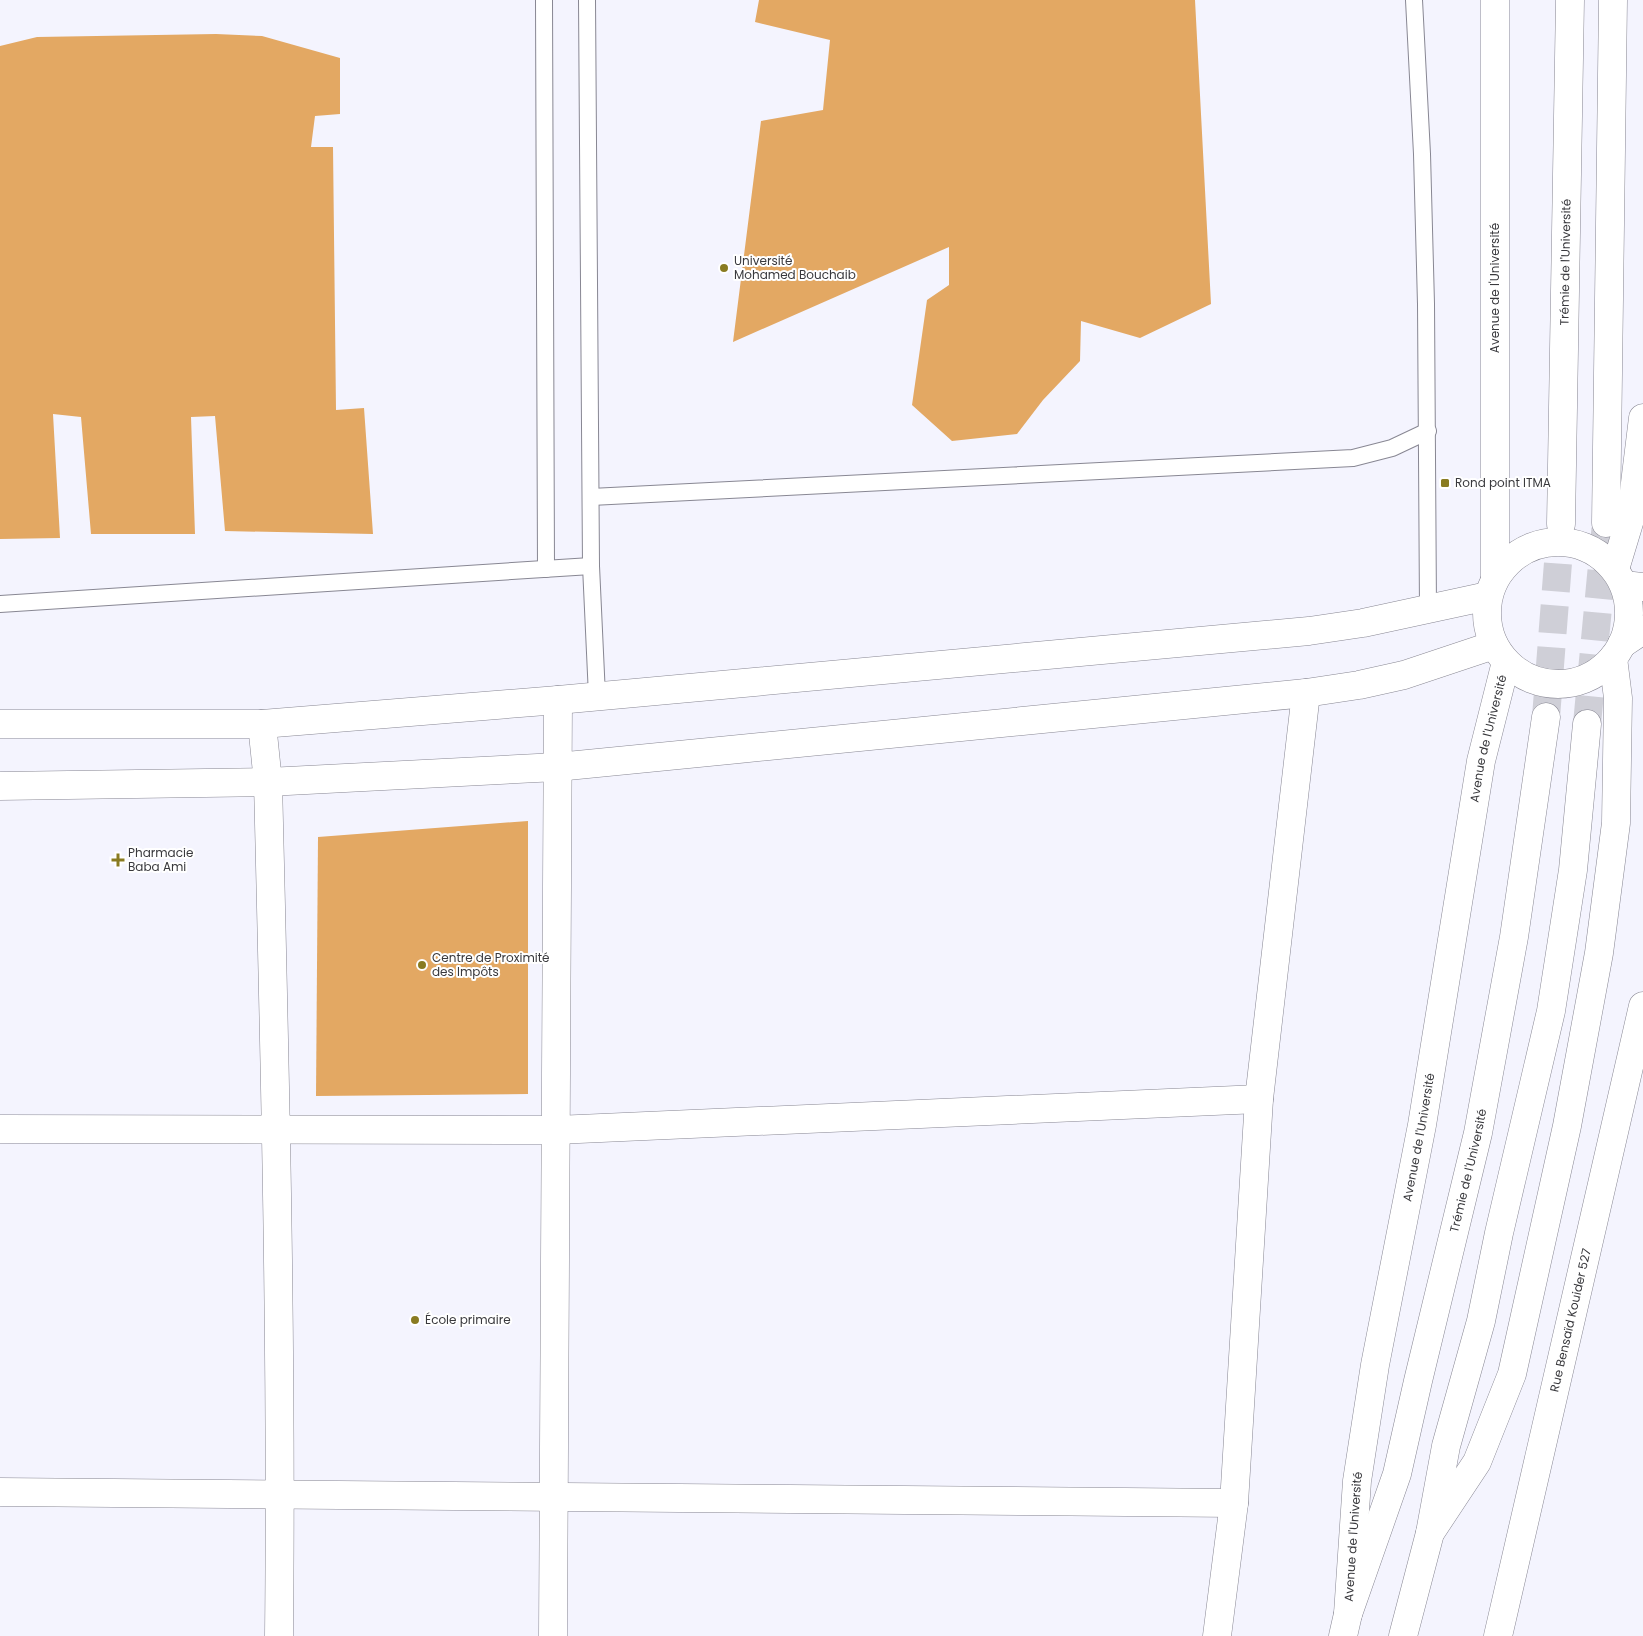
<svg xmlns="http://www.w3.org/2000/svg" width="1643" height="1636" viewBox="0 0 1643 1636" font-family="Poppins,sans-serif">
  <style>
    .building { fill: #e3a863 }
    .lines { fill: none; stroke-linecap: round; stroke-linejoin: round }
    .trunk-tunnel { stroke: #cfcfd7; stroke-width: 28; stroke-dasharray: 28 14; stroke-linecap: butt }
    .service-casing { stroke: #888793; stroke-width: 18 }
    .minor-casing { stroke: #888793; stroke-width: 29 }
    .secondary-casing { stroke: #888793; stroke-width: 29 }
    .primary-casing { stroke: #888793; stroke-width: 29 }
    .trunk-casing { stroke: #888793; stroke-width: 29 }
    .service { stroke: #fff; stroke-width: 16 }
    .minor { stroke: #fff; stroke-width: 28 }
    .secondary { stroke: #fff; stroke-width: 28 }
    .primary { stroke: #fff; stroke-width: 28 }
    .trunk { stroke: #fff; stroke-width: 28 }
    .poi-dot { fill: #897b21; stroke: #fff; stroke-width: 2 }
    .labels { text-anchor: middle; stroke-width: 4; stroke-linejoin: round; paint-order: stroke }
    .poi-label { font-size: 12px; fill: #39393d; stroke: #fff; text-anchor: start }
    .street-label { font-size: 12px; fill: #39393d; stroke: #fff }
  </style>
  <rect width="100%" height="100%" fill="#f4f4fe"/>
  <g class="building">
    <polygon points="759,0 1195,0 1211,304 1140,338 1081,321 1080,361 1043,400 1017,434 952,441 912,405 927,300 949,285 949,247 733,342 761,121 823,110 830,40 755,22"/>
    <polygon points="216,34 262,36 340,58 340,114 315,116 311,147 333,147 336,410 364,408 373,534 225,531 215,416 191,417 195,534 91,534 81,417 53,414 60,538 0,539 0,46 37,37"/>
    <polygon points="528,821 528,1094 316,1096 318,837"/>
  </g>
  <g class="lines">
    <g class="trunk-tunnel">
      <polyline points="1546,717 1561,524"/>
      <polyline points="1587,724 1606,523"/>
    </g>
    <defs>
      <g id="service">
        <polyline points="544,0 546,569"/>
        <polyline points="587,0 591,566 597,696"/>
        <polyline points="1414,0 1422,154 1426,304 1428,609"/>
        <polyline points="591,497 1353,458 1392,448 1428,431"/>
        <polyline points="0,604 591,566"/>
      </g>
      <g id="minor">
        <path d="M262 724 268 782C275 1066 282 1351 279 1636"/>
        <polyline points="0,1129 556,1130 1259,1099"/>
        <polyline points="0,1492 1234,1503"/>
        <polyline points="553,1636 558,700"/>
        <polyline points="1217,1636 1234,1503 1259,1099 1306,693"/>
        <path id="s1" d="M1498 1636 1643 1006"/>
      </g>
      <g id="secondary">
        <polyline points="1624,585 1643,587"/>
        <polyline points="1622,644 1643,630"/>
      </g>
      <g id="primary">
        <circle cx="1558" cy="613" r="71"/>
        <polyline points="1615,569 1631,516 1643,418"/>
        <polyline points="1495,577 1495,0"/>
        <polyline points="0,724 262,724 558,700 1309,631 1363,623 1488,596"/>
        <polyline points="0,786 268,782 557,767 1306,693 1359,685 1404,675 1494,645"/>
        <path id="s2" d="M1343 1636 1348 1614 1357 1481 1375 1365 1422 1125 1481 761 1506 662"/>
        <polyline points="1403,1636 1430,1533 1477,1462 1512,1374 1567,1126 1599,953 1616,823 1618,698 1613,658"/>
      </g>
      <g id="trunk">
        <polyline points="1606,523 1613,0"/>
        <path id="s3" d="M1561 524 1570 0"/>
        <polyline points="1430,1533 1446,1446 1481,1321 1499,1233 1551,1011 1573,870 1587,724"/>
        <path id="s4" d="M1348 1614 1397 1474 1418 1381 1478 1133 1514 937 1546 717"/>
      </g>
    </defs>
    <use href="#service" class="service-casing"/>
    <use href="#minor" class="minor-casing"/>
    <use href="#secondary" class="secondary-casing"/>
    <use href="#primary" class="primary-casing"/>
    <use href="#trunk" class="trunk-casing"/>
    <use href="#service" class="service"/>
    <use href="#minor" class="minor"/>
    <use href="#secondary" class="secondary"/>
    <use href="#primary" class="primary"/>
    <use href="#trunk" class="trunk"/>
  </g>
  <g class="poi-dot">
    <circle cx="724" cy="268" r="5"/>
    <rect x="1440" y="478" width="10" height="10" rx="2.5"/>
    <path d="M115.5 852.5h5v5h5v5h-5v5h-5v-5h-5v-5h5z"/>
    <circle cx="422" cy="965" r="5"/>
    <circle cx="415" cy="1320" r="5"/>
  </g>
  <g class="labels">
    <g class="poi-label">
      <text x="734" y="265">Université<tspan x="734" dy="14">Mohamed Bouchaib</tspan></text>
      <text x="1455" y="487">Rond point ITMA</text>
      <text x="128" y="857">Pharmacie<tspan x="128" dy="14">Baba Ami</tspan></text>
      <text x="432" y="962">Centre de Proximité<tspan x="432" dy="14">des Impôts</tspan></text>
      <text x="425" y="1324">École primaire</text>
    </g>
    <g class="street-label">
      <text dy="4" stroke="none"><textPath href="#s3" startOffset="262">Trémie de l'Université</textPath></text>
      <text transform="translate(1495 288) rotate(-90)" y="4">Avenue de l'Université</text>
      <text dy="4" stroke="none"><textPath href="#s2" startOffset="910">Avenue de l'Université</textPath></text>
      <text dy="4" stroke="none"><textPath href="#s2" startOffset="505">Avenue de l'Université</textPath></text>
      <text dy="4" stroke="none"><textPath href="#s4" startOffset="460">Trémie de l'Université</textPath></text>
      <text dy="4" stroke="none"><textPath href="#s1" startOffset="324">Rue Bensaïd Kouider 527</textPath></text>
      <text dy="4" stroke="none"><textPath href="#s2" startOffset="100">Avenue de l'Université</textPath></text>
    </g>
  </g>
</svg>
